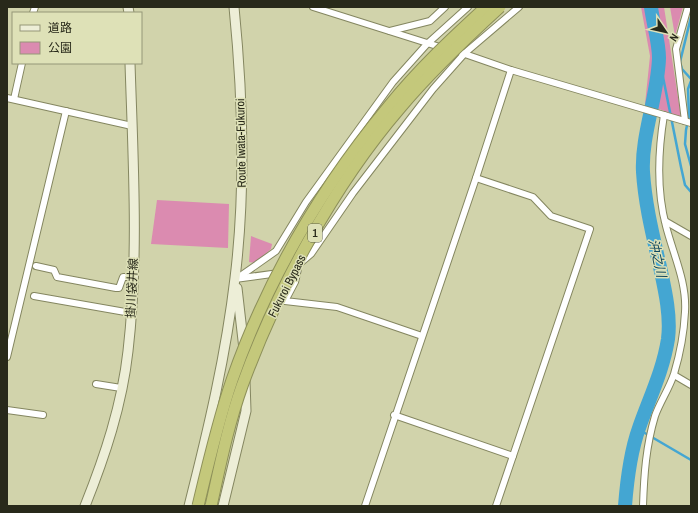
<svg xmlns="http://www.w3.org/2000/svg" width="698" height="513" viewBox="0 0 698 513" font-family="'Archivo Narrow','Noto Sans JP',sans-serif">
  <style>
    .green { fill: #db8bb0 }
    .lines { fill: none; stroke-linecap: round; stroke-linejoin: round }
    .stream { stroke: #44a6d2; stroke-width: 2.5 }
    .river { stroke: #44a6d2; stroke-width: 14 }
    .street-casing { stroke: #848660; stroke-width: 8 }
    .secondary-casing { stroke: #848660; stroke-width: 11 }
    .street { stroke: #fff; stroke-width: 6 }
    .secondary { stroke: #edeed7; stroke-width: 9 }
    .highway-bridge-casing { stroke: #8d9059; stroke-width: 13; stroke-linecap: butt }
    .highway-bridge { stroke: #c4c87b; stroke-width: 11 }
    .labels { text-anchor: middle; stroke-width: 3; stroke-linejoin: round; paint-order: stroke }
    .shield { fill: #dee1b7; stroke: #5f6049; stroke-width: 1 }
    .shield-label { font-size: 11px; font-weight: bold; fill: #28291a }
    .street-label { font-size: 12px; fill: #28291a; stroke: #dee1b7 }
    .water-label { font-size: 13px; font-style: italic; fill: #0e465d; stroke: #dee1b7 }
  </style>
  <rect width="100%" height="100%" fill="#d1d3ab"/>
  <g class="green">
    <polygon points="641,7 664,7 681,117 645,104 650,56"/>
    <polygon points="670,7 683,7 675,36"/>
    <polygon points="157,200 229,204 228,248 151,244"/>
    <polygon points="251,236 272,244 271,249 255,263 249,262"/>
  </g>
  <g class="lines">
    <g class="stream">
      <polyline points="691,17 680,62 682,69 691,79"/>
      <polyline points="659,57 681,167 685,185 691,192"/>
      <polyline points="691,81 688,89 689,116 686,130 685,144 691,166"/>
      <polyline points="638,429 691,460"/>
    </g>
    <path class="river" d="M625 506C627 480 630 453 639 428 649 399 663 371 668 339 671 316 665 290 660 267 653 236 645 204 643 172 641 136 658 95 659 58 659 42 653 23 651 7"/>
    <defs>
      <g id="street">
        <polyline points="313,7 443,48"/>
        <polyline points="33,13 35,7"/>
        <polyline points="390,31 430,21 445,7"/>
        <polyline points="462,53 511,70 691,123"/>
        <polyline points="7,98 132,126"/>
        <polyline points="14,99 22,63"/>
        <polyline points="685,121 676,49 688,7"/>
        <polyline points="476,178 533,197 551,216 590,229 496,506"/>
        <polyline points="665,221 691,236"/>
        <polyline points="36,266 54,270 57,277 116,288 119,288 123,277 133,277"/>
        <polyline points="298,269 295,282 285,301 337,307 422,336"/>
        <polyline points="239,277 276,251 306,202 393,82 427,44 468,7"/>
        <polyline points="235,279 279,273 298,265 311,254 353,193 433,89 465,53 519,7"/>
        <polyline points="34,296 131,313"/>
        <polyline points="7,357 66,111"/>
        <polyline points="674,375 691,385"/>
        <polyline points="96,384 121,388"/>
        <polyline points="7,410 43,415"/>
        <polyline points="394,415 513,456"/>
        <polyline points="365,506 476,178 511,70"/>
        <path d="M643 506C644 475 646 446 655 416 660 402 669 389 674 374 680 354 684 332 685 312 687 282 673 254 666 226 656 189 658 152 664 115"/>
      </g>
      <g id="secondary">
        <polyline points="128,7 129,13"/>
        <polyline points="237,288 244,349"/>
        <path d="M85 506C105 456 122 405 128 351 139 256 133 159 130 63"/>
        <path d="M189 506C208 431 226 355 235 278 246 188 243 97 234 7"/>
        <polyline points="223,506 246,411 245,381"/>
      </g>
    </defs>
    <use href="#street" class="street-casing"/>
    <use href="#secondary" class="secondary-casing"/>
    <use href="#street" class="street"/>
    <use href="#secondary" class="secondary"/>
    <defs>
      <g id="highway-bridge">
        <path d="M198 506C208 464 218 421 232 380 267 280 321 188 389 106 418 70 452 38 486 7"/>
        <path d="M211 506C220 466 228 425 242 386 277 290 333 186 400 108 431 71 465 39 500 7"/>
      </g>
    </defs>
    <use href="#highway-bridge" class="highway-bridge-casing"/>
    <use href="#highway-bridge" class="highway-bridge"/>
  </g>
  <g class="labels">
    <rect class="shield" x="308" y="224" width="14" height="18" rx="3"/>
    <g class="shield-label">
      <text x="315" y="237">1</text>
    </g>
    <g class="street-label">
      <text transform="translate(241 143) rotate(-91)" y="4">Route Iwata-Fukuroi</text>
      <text transform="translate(287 286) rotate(-63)" y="4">Fukuroi Bypass</text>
      <text transform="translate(132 288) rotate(-87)" y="4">掛川袋井線</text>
    </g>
    <g class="water-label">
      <text transform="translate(658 258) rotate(77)" y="5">沖之川</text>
    </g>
  </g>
  <rect width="698" height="513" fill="none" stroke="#28291a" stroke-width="16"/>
  <rect x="12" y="12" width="130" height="52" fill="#dee1b7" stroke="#959778"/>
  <rect x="20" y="25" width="20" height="6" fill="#edeed7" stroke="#959778"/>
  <text x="48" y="32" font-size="12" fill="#28291a">道路</text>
  <rect x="20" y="42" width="20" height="12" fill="#db8bb0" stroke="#959778"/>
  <text x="48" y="52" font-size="12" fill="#28291a">公園</text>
  <g transform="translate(666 32) rotate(124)" stroke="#dee1b7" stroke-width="3" paint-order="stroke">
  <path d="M0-3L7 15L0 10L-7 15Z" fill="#28291a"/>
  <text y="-6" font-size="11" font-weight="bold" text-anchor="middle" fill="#28291a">N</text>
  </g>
</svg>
